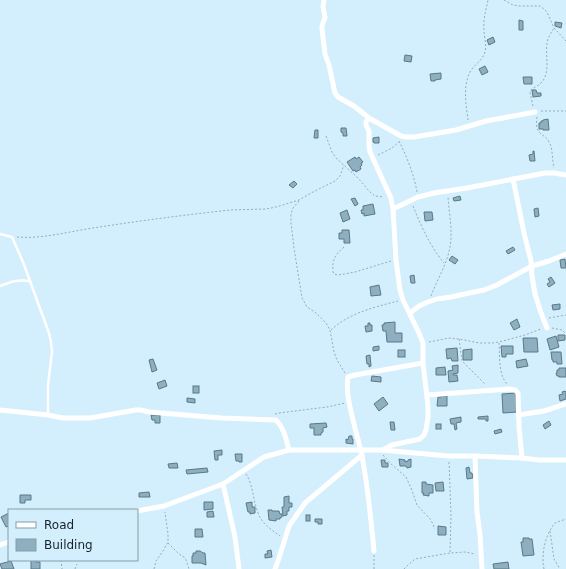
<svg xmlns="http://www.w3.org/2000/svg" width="566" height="569" viewBox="0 0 566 569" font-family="'DejaVu Sans',sans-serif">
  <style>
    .building { fill: #8eafbf; stroke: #597888 }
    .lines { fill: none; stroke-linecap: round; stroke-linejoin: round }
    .path { stroke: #95acb7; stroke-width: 1; stroke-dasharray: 2 2; stroke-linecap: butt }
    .service { stroke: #fff; stroke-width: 2.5 }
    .minor { stroke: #fff; stroke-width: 5 }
  </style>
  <rect width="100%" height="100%" fill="#d3eefc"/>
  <g class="building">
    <polygon points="519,20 523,21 523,30 519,30"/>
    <polygon points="555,22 562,23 561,28 555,26"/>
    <polygon points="493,37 495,42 489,45 487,40"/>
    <polygon points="405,55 412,56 411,62 404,61"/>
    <polygon points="485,66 488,72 482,75 479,69"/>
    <polygon points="441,73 441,79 435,80 435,81 431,81 430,74"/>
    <polygon points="523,77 532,77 532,84 524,84"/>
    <polygon points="532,90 536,90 537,93 541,93 541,96 533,97"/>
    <polygon points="548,119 549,130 543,130 543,129 539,129 539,123 541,123 541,121 543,121 543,120"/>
    <polygon points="341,128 346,128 347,136 343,136 343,133 341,132"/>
    <polygon points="315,130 318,130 318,138 314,138"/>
    <polygon points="379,137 379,143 374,143 374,142 373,142 373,138"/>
    <polygon points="533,151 534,151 535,161 530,161 529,155 533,154"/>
    <polygon points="355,157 356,159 359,157 363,162 361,163 362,165 360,167 361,169 356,172 355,170 353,171 347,162"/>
    <polygon points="294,181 297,184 293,188 289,185"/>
    <polygon points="460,196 461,200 454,201 453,198"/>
    <polygon points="355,198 358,204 355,206 351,199"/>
    <polygon points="373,204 375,214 364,216 364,213 362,214 361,210 363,210 363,206"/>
    <polygon points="538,208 539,216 535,217 534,209"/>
    <polygon points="347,210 350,219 343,222 340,213"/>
    <polygon points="424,212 432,212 433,220 425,221"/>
    <polygon points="342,230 349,230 350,243 344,243 344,239 339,239 339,233 342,233"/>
    <polygon points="513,247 515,250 508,254 506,251"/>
    <polygon points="452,256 458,260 455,264 449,260"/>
    <polygon points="565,259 566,268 561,268 560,260"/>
    <polygon points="414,275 415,283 411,283 410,276"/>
    <polygon points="551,277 555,283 549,287 547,284 550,282 548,279"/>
    <polygon points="379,285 381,295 371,296 370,287"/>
    <polygon points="560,304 560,309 553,310 552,305"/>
    <polygon points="517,319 520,327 514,330 510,323"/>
    <polygon points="395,322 395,333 402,333 402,342 387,342 386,331 383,331 382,325 384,325 384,323"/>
    <polygon points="368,323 370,323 370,325 372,325 372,331 366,332 365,326 368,326"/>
    <polygon points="558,335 565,335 565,340 558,341"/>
    <polygon points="556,336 559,347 550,350 547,339"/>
    <polygon points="523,338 537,338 538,352 524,352"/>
    <polygon points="379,346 379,350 373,351 373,347"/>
    <polygon points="501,346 513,346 513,354 506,354 506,357 502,357"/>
    <polygon points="457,348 458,361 452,361 451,358 447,359 446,349"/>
    <polygon points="472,349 472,360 463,360 463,350"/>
    <rect x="398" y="350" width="7" height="7"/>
    <polygon points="551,352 561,352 562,364 557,364 557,362 553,362 553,360 552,360"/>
    <polygon points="370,355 371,366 369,367 369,364 367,364 366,356"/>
    <polygon points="153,359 157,370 152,372 149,360"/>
    <polygon points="526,359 528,366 517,368 516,361"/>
    <polygon points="458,365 458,373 453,374 453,375 457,375 458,381 449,382 448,371 453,370 452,366"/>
    <polygon points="445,367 446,375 436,375 436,368"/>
    <polygon points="559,368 566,368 566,377 559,377 559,376 557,376 556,373 557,373 557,370 559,370"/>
    <polygon points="372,376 381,377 381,382 371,381"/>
    <polygon points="165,380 167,386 159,389 157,383"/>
    <rect x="193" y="386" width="6" height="7"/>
    <polygon points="565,391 566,392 566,399 560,401 559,395 563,394 562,392"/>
    <polygon points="516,393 517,412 503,413 502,394"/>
    <polygon points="441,396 447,396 447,406 437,406 438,397 441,397"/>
    <polygon points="383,397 388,404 379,411 374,404"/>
    <polygon points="187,398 195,399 195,403 187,402"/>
    <polygon points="151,415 160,415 160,423 155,423 155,420 152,420"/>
    <polygon points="488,416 488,421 486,421 486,419 478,419 478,417"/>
    <polygon points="461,417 461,422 456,423 457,429 455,430 454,424 451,424 450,419"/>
    <polygon points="549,421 551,425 545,429 543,425"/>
    <polygon points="390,422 394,422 395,430 391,430"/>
    <polygon points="326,423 327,427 323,428 323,432 321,433 321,435 314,435 314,428 310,428 310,424"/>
    <rect x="436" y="424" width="5" height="5"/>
    <polygon points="501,429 502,432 495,434 494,431"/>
    <polygon points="349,436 352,436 352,439 353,439 353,444 346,443 346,439 348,440"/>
    <polygon points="222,450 222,455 218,455 218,460 215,460 214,451"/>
    <polygon points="235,454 242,454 242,462 239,462 239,461 236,461"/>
    <polygon points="399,459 405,460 405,462 408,461 408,460 411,459 411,467 407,468 406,466 400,466"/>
    <polygon points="381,460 385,460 385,463 388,463 388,467 382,467"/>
    <polygon points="177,463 178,468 169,468 168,464"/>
    <polygon points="469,467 470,473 472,473 473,478 467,479 466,468"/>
    <polygon points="207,468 208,472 187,474 186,470"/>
    <polygon points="422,482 426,482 426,484 433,485 433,493 429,493 429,496 423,495 424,493 422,493"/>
    <polygon points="443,482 444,491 436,491 435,483"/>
    <polygon points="149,492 150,497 139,497 139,493"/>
    <polygon points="20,495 31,495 31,500 25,500 25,503 20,503"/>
    <polygon points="289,496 289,503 292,503 292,507 289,507 289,511 287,511 287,515 283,516 282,507 284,507 284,497"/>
    <polygon points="204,502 213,502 213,509 204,510"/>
    <polygon points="252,502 252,507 255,507 255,513 250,514 250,512 248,512 246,503"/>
    <polygon points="268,510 272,510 272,511 279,511 280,514 282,514 282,517 280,518 280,519 276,519 276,521 269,520"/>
    <polygon points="213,511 214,517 207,517 207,512"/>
    <polygon points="9,513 9,526 6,527 1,517"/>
    <rect x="306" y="515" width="4" height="6"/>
    <polygon points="315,519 322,519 322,524 318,524 318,522 315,522"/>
    <polygon points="438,526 446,527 446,535 438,535"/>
    <polygon points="195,529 202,529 203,537 195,537"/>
    <polygon points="523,538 529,538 529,539 532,539 534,555 523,556 521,542 523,542"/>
    <polygon points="271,550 272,557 265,558 265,554 268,554 267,551"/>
    <polygon points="196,551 200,551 203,553 205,553 206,565 201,563 192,563 192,556 193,556 193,553 196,553"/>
    <polygon points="31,560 36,560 36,562 40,562 40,569 31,569"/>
    <polygon points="11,561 14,569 2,569 0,564"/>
    <polygon points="508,562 509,569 494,569 493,564"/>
  </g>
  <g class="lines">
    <g class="path">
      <polyline points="504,0 513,5 520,6 540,6 544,9 547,12 554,28 566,41"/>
      <path d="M533 106 530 92 531 90C534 87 538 86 541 83 551 73 545 55 547 43 548 37 551 33 554 28"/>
      <polyline points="541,111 566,111"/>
      <path d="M537 117C536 122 536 129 540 133 543 136 547 137 549 142 553 148 552 160 554 168"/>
      <path d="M468 120C466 104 462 83 472 69 477 63 483 59 485 52 487 45 484 37 484 30 483 20 486 10 488 0"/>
      <polyline points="326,136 332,152 336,158 358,178 370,192 375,196 384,197"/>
      <path d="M399 141C407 157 414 175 417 192"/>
      <polyline points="378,155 392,148 399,142"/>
      <polyline points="299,201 293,208 291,214 291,223 294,248 302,298 307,307 316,313 326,323 330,330 334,352 337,360 345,373"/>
      <path d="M413 206C421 226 430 246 444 263"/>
      <path d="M17 237C42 239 67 232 93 228 138 221 184 215 230 210L266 209 276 207 299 200 313 192 335 181 340 176 344 165"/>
      <path d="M344 247C335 255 332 259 333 272L334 274 338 275 355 272 391 261"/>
      <path d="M431 296C437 280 447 264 450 247 453 231 449 213 448 197"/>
      <polyline points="549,318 566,315"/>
      <polyline points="552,328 562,330 566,334"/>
      <path d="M331 330C349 313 375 307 398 301"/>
      <polyline points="459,339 462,361 486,385"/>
      <polyline points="429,342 449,338 459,339 479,343 492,343 499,342 525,335 541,329"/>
      <path d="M499 343C500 355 498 374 507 384"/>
      <polyline points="275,414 279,413 327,407 345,403"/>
      <polyline points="383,455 390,463 406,477 411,488 417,505 431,520 435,529"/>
      <polyline points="449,462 451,515 450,553"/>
      <path d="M246 474C254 486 253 506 261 519 266 526 273 531 280 536"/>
      <polyline points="550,531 554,559 560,569"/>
      <polyline points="168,543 179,554 184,557 186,560 189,569"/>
      <polyline points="61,560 62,569"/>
      <polyline points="75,569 77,564"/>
      <polyline points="154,569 156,561 163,551 168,542 168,534 165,512"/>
      <polyline points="374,569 374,555"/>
      <polyline points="404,569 408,565 415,559 450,553 465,552 475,554"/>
      <path d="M544 569C541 554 545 535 555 523L566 519"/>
    </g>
    <g class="service">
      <polyline points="0,234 12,237 23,262 49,333 51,342 52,352 48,385 48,414"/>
      <path d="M0 286C11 282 18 279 30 281"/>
    </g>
    <g class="minor">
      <polyline points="324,0 323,7 325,17 322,26 322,29 325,54 329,65 335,93 338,97 354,106 369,118 401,136 407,137 414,137 456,130 486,121 535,112"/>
      <polyline points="369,118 366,122 366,125 369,131 369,146 370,152 391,198 393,209 396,260 400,290 403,300 419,333 423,343 423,363 428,406 428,417 426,430 424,435 420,439 392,445 383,450"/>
      <polyline points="513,179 524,233 531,261 532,276 535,294 541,313 547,328"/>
      <polyline points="393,209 418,197 434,193 467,188 545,173 554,173 566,175"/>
      <polyline points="410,313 419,306 428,302 437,299 451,297 469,293 484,290 497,285 532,266 549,261 566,254"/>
      <polyline points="427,395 510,389 515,390 518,393 519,426 522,458"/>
      <path d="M0 410 48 415 63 418H90L136 410H141L149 412 221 418 276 420C284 428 286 439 289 450"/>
      <polyline points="518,415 544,411 566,404"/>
      <polyline points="475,456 477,512 480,534 482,569"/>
      <polyline points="223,484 235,537 239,569"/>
      <polyline points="137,511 164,506 223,484 264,457 289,450 382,450 448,456 475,456 522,458 539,460 566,460"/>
      <polyline points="0,545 9,542"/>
      <path d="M374 551C371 519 368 487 362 456 358 435 344 397 348 377L355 375 423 363"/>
      <polyline points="275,569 278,561 289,526 305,503 362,455"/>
    </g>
  </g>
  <rect x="8" y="509" width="130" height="52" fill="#d3eefc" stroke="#879da8"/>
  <rect x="16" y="522" width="20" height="6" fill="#ffffff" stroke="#879da8"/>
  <text x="44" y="529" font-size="12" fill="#162329">Road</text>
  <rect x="16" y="539" width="20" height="12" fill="#8eafbf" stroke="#879da8"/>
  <text x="44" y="549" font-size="12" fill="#162329">Building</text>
</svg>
